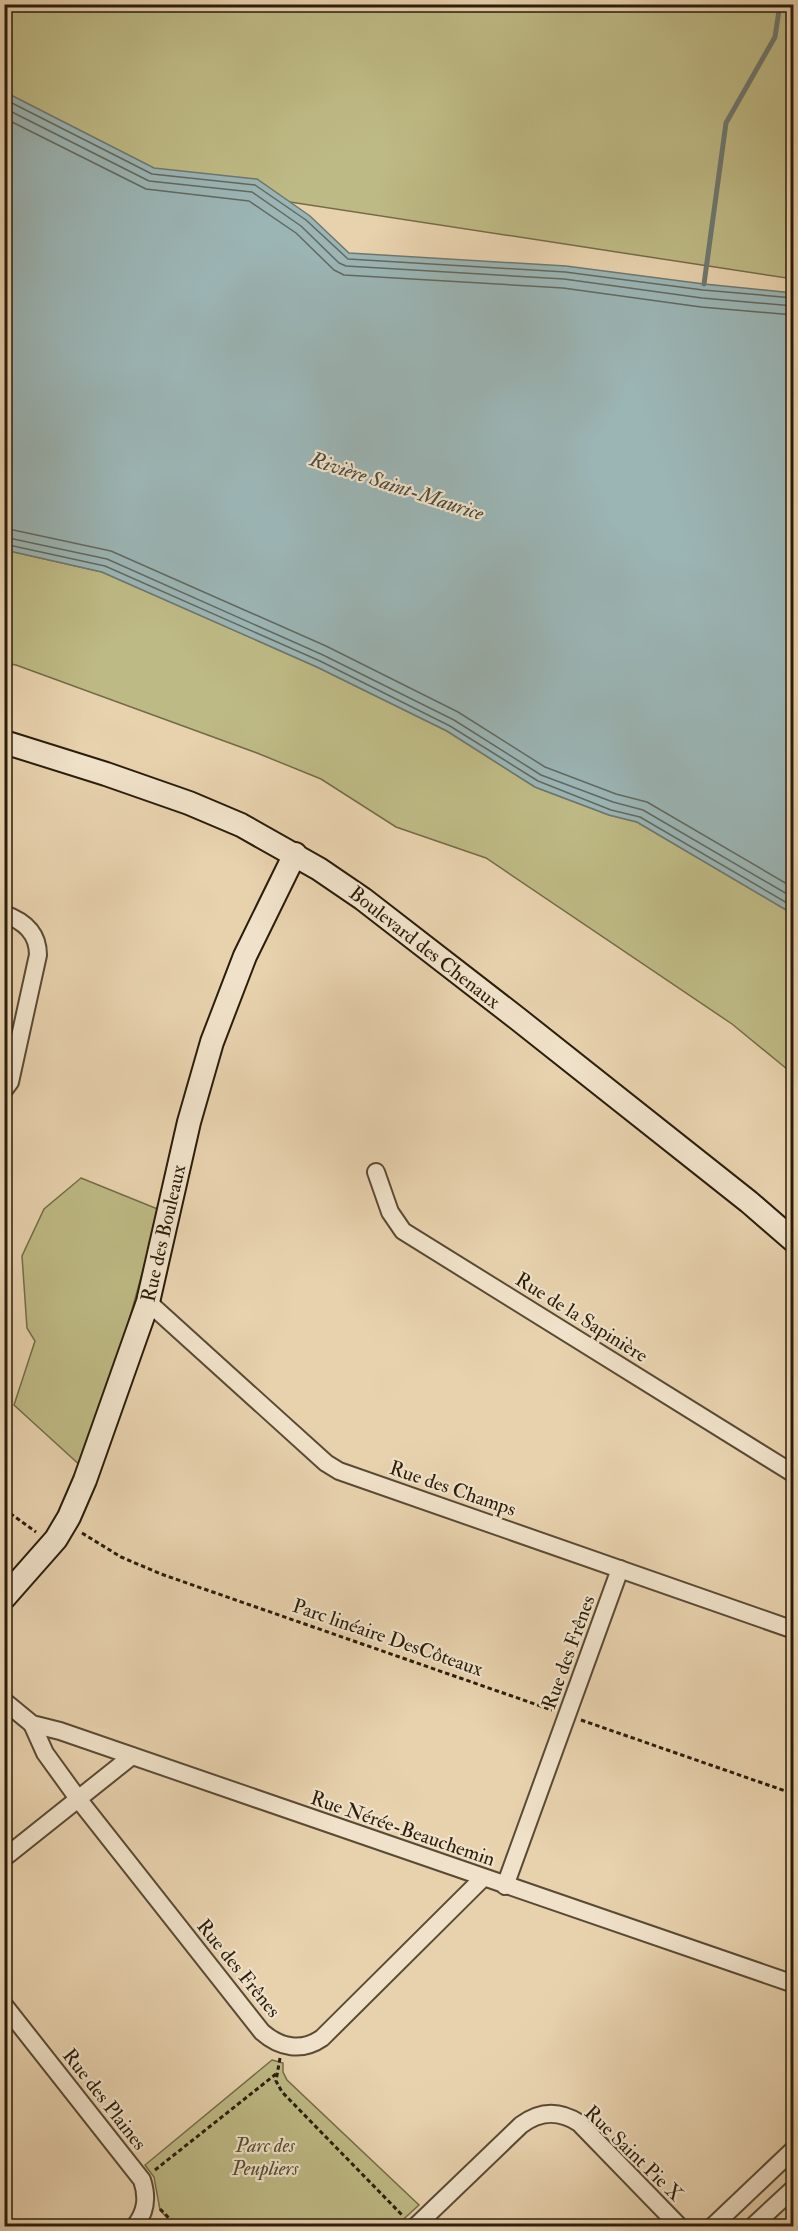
<svg xmlns="http://www.w3.org/2000/svg" width="798" height="2231" viewBox="0 0 798 2231" font-family="'IM FELL Double Pica',serif">
  <style>
    .green { fill: #beba85; stroke: #746c48; stroke-width: 1.5 }
    .water { fill: #9bb5b5; stroke: #6e7871; stroke-width: 1.5 }
    .lines { fill: none; stroke-linecap: round; stroke-linejoin: round }
    .shore { stroke: #626960; stroke-width: 1.5 }
    .stream { stroke: #6e7871; stroke-width: 5 }
    .street-casing { stroke: #5a4a34; stroke-width: 20 }
    .secondary-casing { stroke: #2a1d0b; stroke-width: 26 }
    .path { stroke: #2a1d0b; stroke-width: 3; stroke-dasharray: 4.5 3; stroke-linecap: butt }
    .street { stroke: #f0e2ca; stroke-width: 16 }
    .secondary { stroke: #f0e2ca; stroke-width: 22 }
    .labels { text-anchor: middle; stroke-width: 4.5; stroke-linejoin: round; paint-order: stroke }
    .street-label { font-size: 20px; fill: #2a1d0b; stroke: #f0e2ca }
    .park-label { font-size: 20px; font-style: italic; fill: #564c30; stroke: #f0e2ca }
    .water-label { font-size: 21px; font-style: italic; fill: #4c4b3e; stroke: #f0e2ca }
  </style>
  <rect width="100%" height="100%" fill="#e8d2ae"/>
  <filter id="stains"><feTurbulence type="fractalNoise" baseFrequency=".00333" numOctaves="4"/><feColorMatrix values="0 0 0 0 .2 0 0 0 0 .09 0 0 0 0 .02 0 0 0 .5 -.17"/></filter>
  <radialGradient id="worn" r=".72"><stop offset=".6" stop-color="#630" stop-opacity="0"/><stop offset="1" stop-color="#630" stop-opacity=".3"/></radialGradient>
  <g class="green">
    <polygon points="4,5 793,5 793,279 166,183 5,110"/>
    <polygon points="5,550 102,572 317,667 447,731 535,787 609,815 637,822 793,914 793,1074 732,1024 486,858 396,827 321,779 257,753 16,665 5,663"/>
    <polygon points="81,1178 160,1210 104,1409 83,1468 14,1405 35,1341 27,1328 22,1256 44,1209"/>
    <polygon points="272,2060 283,2063 283,2072 287,2080 419,2205 396,2226 174,2226 160,2210 154,2177 145,2165"/>
  </g>
  <polygon class="water" points="5,92 154,168 257,179 310,216 349,253 566,266 704,284 793,293 793,914 637,822 609,815 535,787 447,731 317,667 102,572 5,550"/>
  <g class="lines">
    <g class="shore">
      <polyline points="4,99 152,174 255,185 306,220 348,259 565,272 703,290 794,298"/>
      <polyline points="4,108 149,181 252,192 301,226 339,263 346,266 564,279 702,298 794,306"/>
      <polyline points="4,118 146,189 249,201 296,233 334,270 344,275 563,288 701,307 794,315"/>
      <polyline points="4,528 111,551 326,646 458,712 545,767 616,794 647,802 794,888"/>
      <polyline points="4,537 107,559 323,655 454,720 541,775 613,802 643,810 794,898"/>
      <polyline points="4,544 105,566 320,661 450,726 538,781 611,810 640,817 794,907"/>
    </g>
    <polyline class="stream" points="704,284 726,123 775,37 780,4"/>
    <defs>
      <g id="street">
        <path d="M4 914C24 921 38 933 38 955L10 1082 4 1090"/>
        <polyline points="376,1172 390,1212 403,1231 794,1474"/>
        <polyline points="148,1302 326,1463 339,1471 794,1630"/>
        <polyline points="4,1701 32,1724 60,1731 794,1984"/>
        <path d="M32 1724 45 1753 79 1800 262 2032C280 2048 302 2052 322 2038L483 1878"/>
        <polyline points="4,1858 132,1756"/>
        <polyline points="505,1886 620,1569"/>
        <path d="M4 2005 142 2180C148 2198 146 2212 135 2226"/>
        <path d="M416 2226 521 2125C540 2111 559 2110 579 2123L679 2226"/>
        <polyline points="713,2226 794,2149"/>
        <polyline points="753,2226 794,2188"/>
      </g>
      <g id="secondary">
        <polyline points="4,742 106,774 189,803 241,825 319,869 363,899 518,1019 749,1202 794,1241"/>
        <polyline points="4,1598 56,1539 69,1517 85,1480 148,1302 189,1122 212,1042 245,956 295,854"/>
      </g>
    </defs>
    <use href="#street" class="street-casing"/>
    <use href="#secondary" class="secondary-casing"/>
    <g class="path">
      <polyline points="4,1509 36,1532"/>
      <polyline points="82,1533 121,1557 161,1574 552,1710"/>
      <polyline points="581,1720 794,1794"/>
      <polyline points="280,2058 276,2081 282,2092 403,2216"/>
      <polyline points="155,2170 276,2074"/>
      <polyline points="160,2209 177,2226"/>
    </g>
    <use href="#street" class="street"/>
    <use href="#secondary" class="secondary"/>
  </g>
  <g class="labels">
    <g class="street-label">
      <text transform="translate(425 947) rotate(38)" y="7">Boulevard des Chenaux</text>
      <text transform="translate(163 1233) rotate(-77)" y="7">Rue des Bouleaux</text>
      <text transform="translate(582 1317) rotate(32)" y="7">Rue de la Sapinière</text>
      <text transform="translate(453 1488) rotate(19)" y="7">Rue des Champs</text>
      <text transform="translate(388 1637) rotate(19)" y="7">Parc linéaire DesCôteaux</text>
      <text transform="translate(568 1652) rotate(-70)" y="7">Rue des Frênes</text>
      <text transform="translate(403 1828) rotate(19)" y="7">Rue Nérée-Beauchemin</text>
      <text transform="translate(239 1968) rotate(51)" y="7">Rue des Frênes</text>
      <text transform="translate(105 2099) rotate(52)" y="7">Rue des Plaines</text>
      <text transform="translate(634 2153) rotate(44)" y="7">Rue Saint Pie X</text>
    </g>
    <g class="park-label">
      <text x="265" y="2152">Parc des<tspan x="265" dy="23">Peupliers</tspan></text>
    </g>
    <g class="water-label">
      <text transform="translate(397 486) rotate(18)" y="7">Rivière Saint-Maurice</text>
    </g>
  </g>
  <rect width="798" height="2231" fill="none" stroke="#e8d2ae" stroke-width="24"/>
  <rect x="6" y="6" width="786" height="2219" fill="none" stroke="#2a1d0b" stroke-width="3"/>
  <rect x="12" y="12" width="774" height="2207" fill="none" stroke="#2a1d0b" stroke-width="1.5"/>
  <rect width="100%" height="100%" filter="url(#stains)"/>
  <rect width="100%" height="100%" fill="url(#worn)"/>
</svg>
